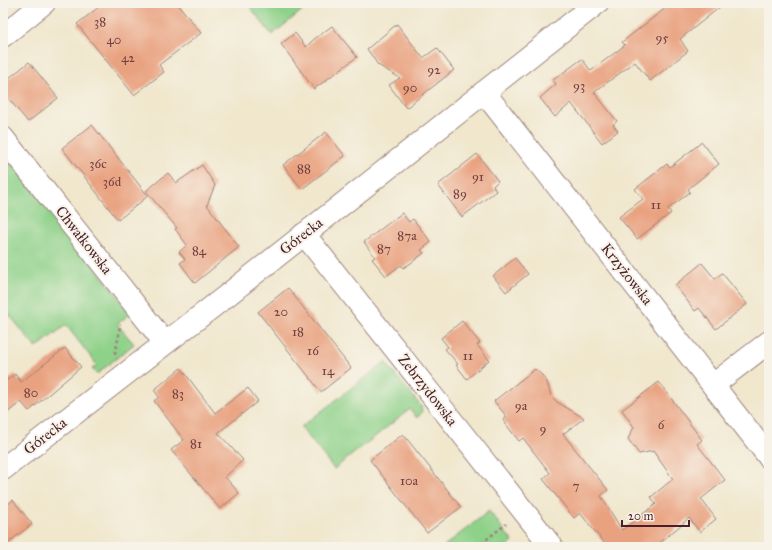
<svg xmlns="http://www.w3.org/2000/svg" width="772" height="550" viewBox="0 0 772 550" font-family="'IM FELL Great Primer',serif">
  <style>
    .green { fill: #8ed189; stroke: #6c785a }
    .building { fill: #e9a280 }
    .lines { fill: none; stroke-linecap: round; stroke-linejoin: round }
    .street-casing { stroke: #9d837c; stroke-width: 24 }
    .path { stroke: #9d837c; stroke-width: 2.5; stroke-dasharray: 3 3; stroke-linecap: butt }
    .street { stroke: #fff; stroke-width: 22 }
    .labels { text-anchor: middle; stroke-width: 4; stroke-linejoin: round; paint-order: stroke }
    .number-label { font-size: 13px; fill: #724040 }
    .street-label { font-size: 15px; fill: #4a1f2b; stroke: #f7f3e8 }
  </style>
  <rect width="100%" height="100%" fill="#f7f3e8"/>
  <filter id="ink" filterUnits="userSpaceOnUse"><feTurbulence type="fractalNoise" baseFrequency=".025" numOctaves="2"/><feDisplacementMap in="SourceGraphic" scale="8" xChannelSelector="R" yChannelSelector="G"/><feConvolveMatrix kernelMatrix="1 2 1 2 8 2 1 2 1" color-interpolation-filters="sRGB"/></filter>
  <filter id="wash" filterUnits="userSpaceOnUse"><feTurbulence type="fractalNoise" baseFrequency=".012" numOctaves="4" result="noise"/><feDisplacementMap in="SourceGraphic" scale="16" xChannelSelector="R" yChannelSelector="G"/><feGaussianBlur stdDeviation="0.9" result="paint"/><feColorMatrix in="noise" values="0 0 0 0 0 0 0 0 0 0 0 0 0 0 0 0 0 1.4 0 .05"/><feComposite in="paint" operator="in"/></filter>
  <g filter="url(#wash)">
    <rect width="100%" height="100%" fill="#f0e7cd"/>
    <g class="green">
      <polygon points="247,3 311,3 272,35"/>
      <polygon points="3,151 131,313 117,324 134,344 97,374 92,369 97,365 66,325 36,348 3,307"/>
      <polygon points="385,362 421,406 422,412 417,418 410,409 334,469 301,427"/>
      <polygon points="489,511 513,542 508,547 443,547"/>
    </g>
    <g id="blocks">
      <g class="building">
        <polygon points="104,3 177,3 201,33 159,65 164,72 134,95 77,24"/>
        <polygon points="672,3 725,3 680,39 688,51 650,81 635,62 594,92 617,121 613,125 618,131 602,143 571,103 555,117 540,98 556,84 553,80 582,59 591,71 625,45 622,42"/>
        <polygon points="397,24 423,58 437,48 454,70 406,108 389,85 400,78 378,65 367,49"/>
        <polygon points="332,26 357,57 314,89 281,44 295,33 306,47 313,40"/>
        <polygon points="29,62 58,98 28,122 3,92 3,83"/>
        <polygon points="92,125 148,196 118,220 62,148"/>
        <polygon points="326,132 345,156 302,189 283,165"/>
        <polygon points="702,142 719,164 688,189 690,192 668,209 671,213 637,239 619,217 643,199 635,189 667,164 670,167"/>
        <polygon points="477,154 498,181 493,186 496,191 462,217 438,185"/>
        <polygon points="202,165 215,185 207,205 239,247 195,283 180,263 185,259 179,252 187,245 175,229 177,228 146,191 168,173 176,183"/>
        <polygon points="402,213 409,222 413,219 431,242 421,250 424,253 411,263 403,268 401,265 386,276 372,259 375,257 364,242"/>
        <polygon points="515,258 528,274 506,292 493,276"/>
        <polygon points="702,263 715,279 722,273 747,304 716,329 699,308 695,311 675,285"/>
        <polygon points="288,288 351,368 321,392 258,312"/>
        <polygon points="462,321 480,343 477,345 489,360 467,379 456,365 458,364 445,349 448,347 441,338"/>
        <polygon points="65,348 81,367 29,411 21,402 3,416 3,383 15,374 21,382"/>
        <polygon points="181,368 215,413 248,388 258,401 218,433 243,460 225,477 239,493 220,509 171,450 184,440 154,401 159,397 154,390"/>
        <polygon points="535,369 543,376 547,382 551,396 557,402 584,418 563,434 608,490 601,496 622,530 656,504 651,497 673,479 653,451 639,454 628,439 634,427 622,410 659,382 702,440 697,444 725,480 701,499 716,519 700,532 689,518 655,547 601,547 605,544 580,513 574,518 543,479 550,473 523,438 519,441 511,431 503,420 507,417 494,401"/>
        <polygon points="403,434 461,507 427,533 370,460"/>
        <polygon points="13,500 32,524 3,547 3,508"/>
      </g>
    </g>
  </g>
  <g filter="url(#ink)">
    <use href="#blocks" fill-opacity="0" stroke="#9d837c" stroke-width="1"/>
    <g class="lines">
      <defs>
        <g id="street">
          <polyline points="3,36 44,3"/>
          <polyline points="484,92 769,457"/>
          <polyline points="3,138 165,343"/>
          <polyline points="304,234 552,547"/>
          <polyline points="713,385 769,342"/>
          <polyline points="3,469 225,297 597,3"/>
        </g>
      </defs>
      <use href="#street" class="street-casing"/>
      <g class="path">
        <polyline points="115,354 119,335 120,324"/>
        <polyline points="477,547 506,524"/>
      </g>
      <use href="#street" class="street"/>
    </g>
  </g>
  <g class="labels">
    <g class="number-label">
      <text x="100" y="26">38</text>
      <text x="662" y="42">95</text>
      <text x="114" y="44">40</text>
      <text x="128" y="62">42</text>
      <text x="434" y="74">92</text>
      <text x="579" y="90">93</text>
      <text x="410" y="92">90</text>
      <text x="98" y="168">36c</text>
      <text x="304" y="173">88</text>
      <text x="478" y="181">91</text>
      <text x="112" y="186">36d</text>
      <text x="460" y="198">89</text>
      <text x="656" y="209">11</text>
      <text x="407" y="240">87a</text>
      <text x="384" y="253">87</text>
      <text x="199" y="255">84</text>
      <text x="281" y="316">20</text>
      <text x="298" y="336">18</text>
      <text x="313" y="355">16</text>
      <text x="468" y="360">11</text>
      <text x="328" y="375">14</text>
      <text x="31" y="397">80</text>
      <text x="178" y="398">83</text>
      <text x="521" y="410">9a</text>
      <text x="661" y="429">6</text>
      <text x="543" y="433">9</text>
      <text x="196" y="448">81</text>
      <text x="409" y="485">10a</text>
      <text x="576" y="490">7</text>
    </g>
    <g class="street-label">
      <text transform="translate(301 236) rotate(-38)" y="5">Górecka</text>
      <text transform="translate(84 240) rotate(52)" y="5">Chwałkowska</text>
      <text transform="translate(627 274) rotate(52)" y="5">Krzyżowska</text>
      <text transform="translate(428 390) rotate(52)" y="5">Zebrzydowska</text>
      <text transform="translate(45 436) rotate(-38)" y="5">Górecka</text>
    </g>
  </g>
  <rect width="772" height="550" fill="none" stroke="#f7f3e8" stroke-width="16"/>
  <path d="M622 520v6h67v-6" fill="none" stroke="#4a1f2b" stroke-width="2"/>
  <text x="628" y="520" font-size="12" fill="#4a1f2b" stroke="#f7f3e8" stroke-width="3" paint-order="stroke">20 m</text>
</svg>
